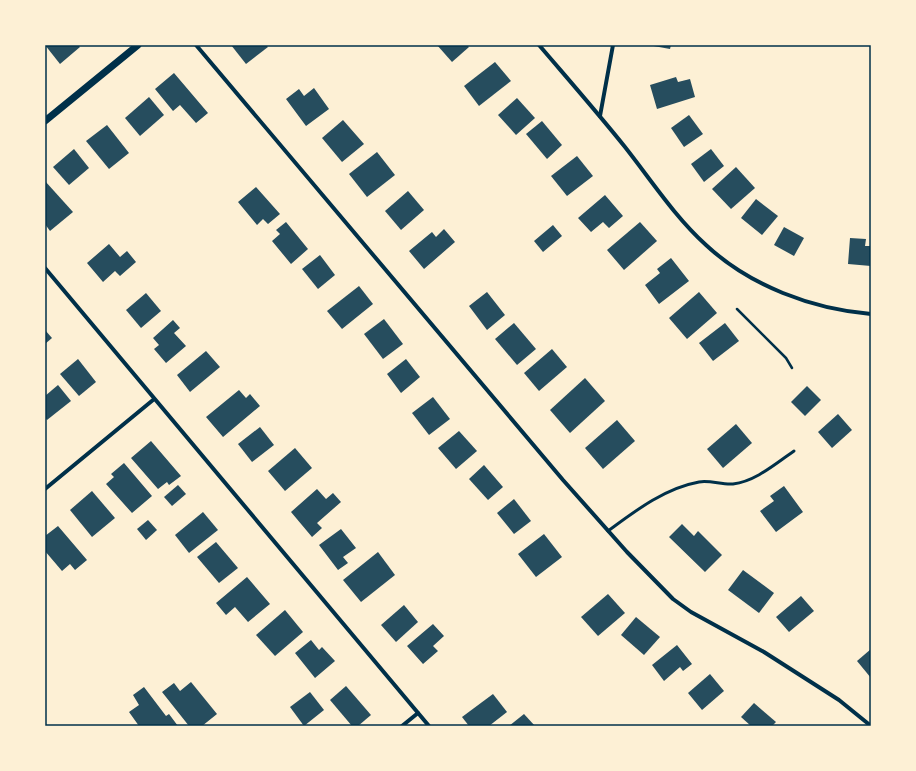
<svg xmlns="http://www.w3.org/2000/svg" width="916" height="771" viewBox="0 0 916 771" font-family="Lato,sans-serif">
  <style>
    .building { fill: #264d5e }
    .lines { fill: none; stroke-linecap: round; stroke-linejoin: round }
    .path { stroke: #003049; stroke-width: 2.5 }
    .service { stroke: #003049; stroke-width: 3 }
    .minor { stroke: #003049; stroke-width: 4 }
    .tertiary { stroke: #003049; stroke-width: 7 }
    .neatline { fill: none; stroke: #003049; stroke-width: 1.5 }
  </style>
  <rect width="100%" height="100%" fill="#fdf0d5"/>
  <g class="building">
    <polygon points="45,45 78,45 80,47 60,64"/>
    <polygon points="231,45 266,45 268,47 246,64"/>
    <polygon points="437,45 467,45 469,47 452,62"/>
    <polygon points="648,45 671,45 670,49"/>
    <polygon points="495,62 511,81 479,106 464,86"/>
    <polygon points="174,73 208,113 196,123 180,105 173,111 155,89"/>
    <polygon points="676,77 678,82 690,79 695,97 657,109 650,85"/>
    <polygon points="314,88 329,109 306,126 286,99 299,89 304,96"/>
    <polygon points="149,97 164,115 140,136 125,118"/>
    <polygon points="517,98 535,118 516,135 498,115"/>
    <polygon points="689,115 703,134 684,147 671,128"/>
    <polygon points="343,120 364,144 342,162 322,138"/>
    <polygon points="542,121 562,145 547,159 526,134"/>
    <polygon points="107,125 129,153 109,169 86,141"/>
    <polygon points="74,149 89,168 69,185 53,167"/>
    <polygon points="711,149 724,166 704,182 691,164"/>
    <polygon points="377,152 395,175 367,197 349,174"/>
    <polygon points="577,156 593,176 567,196 551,176"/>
    <polygon points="736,167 755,188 731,209 712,189"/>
    <polygon points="45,181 73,212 50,231 45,224"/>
    <polygon points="256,187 280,214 268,224 263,219 257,225 238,202"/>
    <polygon points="408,191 424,210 401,230 385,211"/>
    <polygon points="605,195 623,216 609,228 603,222 591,232 578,218"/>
    <polygon points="756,199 778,216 762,235 741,218"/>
    <polygon points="286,222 308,249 291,264 272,241 280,234 276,230"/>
    <polygon points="640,222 657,241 624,270 607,250"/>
    <polygon points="553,225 562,236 543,252 534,241"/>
    <polygon points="784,227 804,238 794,256 774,245"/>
    <polygon points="444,229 455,242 424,269 409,251 432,232 436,237"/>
    <polygon points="850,238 866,239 865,246 871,246 871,266 848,264"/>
    <polygon points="109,244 120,257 127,251 136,262 120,276 115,271 103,282 87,263"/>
    <polygon points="320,255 335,275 318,289 302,269"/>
    <polygon points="671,258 689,281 659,304 645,285 660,273 657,269"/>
    <polygon points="359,286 373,304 342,329 327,311"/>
    <polygon points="487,292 505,315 487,330 469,306"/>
    <polygon points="699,292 717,313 687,339 669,318"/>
    <polygon points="146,293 161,311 141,328 126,310"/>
    <polygon points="384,319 403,344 383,359 364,334"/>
    <polygon points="173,320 180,328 174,333 186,346 166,363 154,349 159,345 153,338"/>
    <polygon points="514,323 536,349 517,365 495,339"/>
    <polygon points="725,323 739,341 713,361 699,343"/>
    <polygon points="45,330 52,338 45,344"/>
    <polygon points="552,349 567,367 539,391 524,373"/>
    <polygon points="206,351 220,367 190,392 177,375"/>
    <polygon points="78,359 96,382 79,396 60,374"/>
    <polygon points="406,359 420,377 401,393 387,374"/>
    <polygon points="585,378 605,401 570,433 550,410"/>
    <polygon points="58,385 71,401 47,420 45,417 45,396"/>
    <polygon points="807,386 821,400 805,416 791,402"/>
    <polygon points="239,390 246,398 250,394 260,406 223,437 206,417"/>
    <polygon points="433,397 450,419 429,435 412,413"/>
    <polygon points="838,414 852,430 832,448 818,432"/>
    <polygon points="617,420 635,441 603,469 585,448"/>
    <polygon points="736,424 752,443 723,468 707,449"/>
    <polygon points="260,427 274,445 252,462 238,444"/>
    <polygon points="459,431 477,451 456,469 438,448"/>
    <polygon points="151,441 181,476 169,485 167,482 158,489 131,458"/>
    <polygon points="295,448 312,468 285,491 268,471"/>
    <polygon points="124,463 152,496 132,513 106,484 114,477 111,474"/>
    <polygon points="484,465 503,487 488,500 469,479"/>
    <polygon points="178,485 186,494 172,506 164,497"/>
    <polygon points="784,486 803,512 776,532 760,511 774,501 770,496"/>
    <polygon points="317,489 326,499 333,493 341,502 317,523 322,528 312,537 291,512"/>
    <polygon points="92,491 115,518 92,537 70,510"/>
    <polygon points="514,499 531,521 514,534 497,513"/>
    <polygon points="203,512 218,530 189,553 175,535"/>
    <polygon points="148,520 157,530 146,540 137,529"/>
    <polygon points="682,524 694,536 698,531 722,555 705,572 669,537"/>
    <polygon points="58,526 87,560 75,570 70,564 62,571 45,551 45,536"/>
    <polygon points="341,529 356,548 343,557 348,563 338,570 319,545"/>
    <polygon points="544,534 562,557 536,577 518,554"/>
    <polygon points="216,542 238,568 219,583 197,557"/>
    <polygon points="378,552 395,575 361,602 343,580"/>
    <polygon points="743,570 774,593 759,613 728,590"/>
    <polygon points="247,577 270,604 248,622 235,607 226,615 216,603"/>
    <polygon points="608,594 625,613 598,636 581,617"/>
    <polygon points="801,596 814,611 789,632 776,617"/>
    <polygon points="404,605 418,622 396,642 381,625"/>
    <polygon points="285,610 303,632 275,656 256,635"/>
    <polygon points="636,617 660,637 644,655 621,635"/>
    <polygon points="433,624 444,636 433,646 438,651 423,664 407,646"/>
    <polygon points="311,640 319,650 322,647 335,661 315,678 295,653"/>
    <polygon points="677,645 692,664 683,671 680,667 664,681 652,665"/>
    <polygon points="871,649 871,678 857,661"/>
    <polygon points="710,674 724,691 702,710 688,693"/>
    <polygon points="191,682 217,714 202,726 189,726 162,692 174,683 180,691"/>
    <polygon points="346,686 371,715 358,726 352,726 330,700"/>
    <polygon points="144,687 166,716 169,714 178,726 139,726 129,712 139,705 133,695"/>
    <polygon points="310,692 324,710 304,726 290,707"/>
    <polygon points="493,694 507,712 489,726 469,726 462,717"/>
    <polygon points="754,703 776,722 772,726 751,726 741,717"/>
    <polygon points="524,714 535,726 509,726"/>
  </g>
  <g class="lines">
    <polyline class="path" points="737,309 786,358 792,368"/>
    <path class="service" d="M608 531C635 511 665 488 699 482 710 480 722 485 733 484 756 481 775 464 794 451"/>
    <g class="minor">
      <polyline points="196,45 563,480 627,552 673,599 691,612 764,652 839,700 871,726"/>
      <path d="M539 45C568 79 597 112 625 147 651 180 675 217 706 245 750 286 812 309 871 314"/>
      <polyline points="600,116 613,45"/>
      <polyline points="45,268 429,726"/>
      <polyline points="45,489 153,400"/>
      <polyline points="402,726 418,713"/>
    </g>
    <polyline class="tertiary" points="45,121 138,45"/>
  </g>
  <rect width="916" height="771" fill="none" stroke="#fdf0d5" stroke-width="92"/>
  <rect x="46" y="46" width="824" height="679" class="neatline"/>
</svg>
